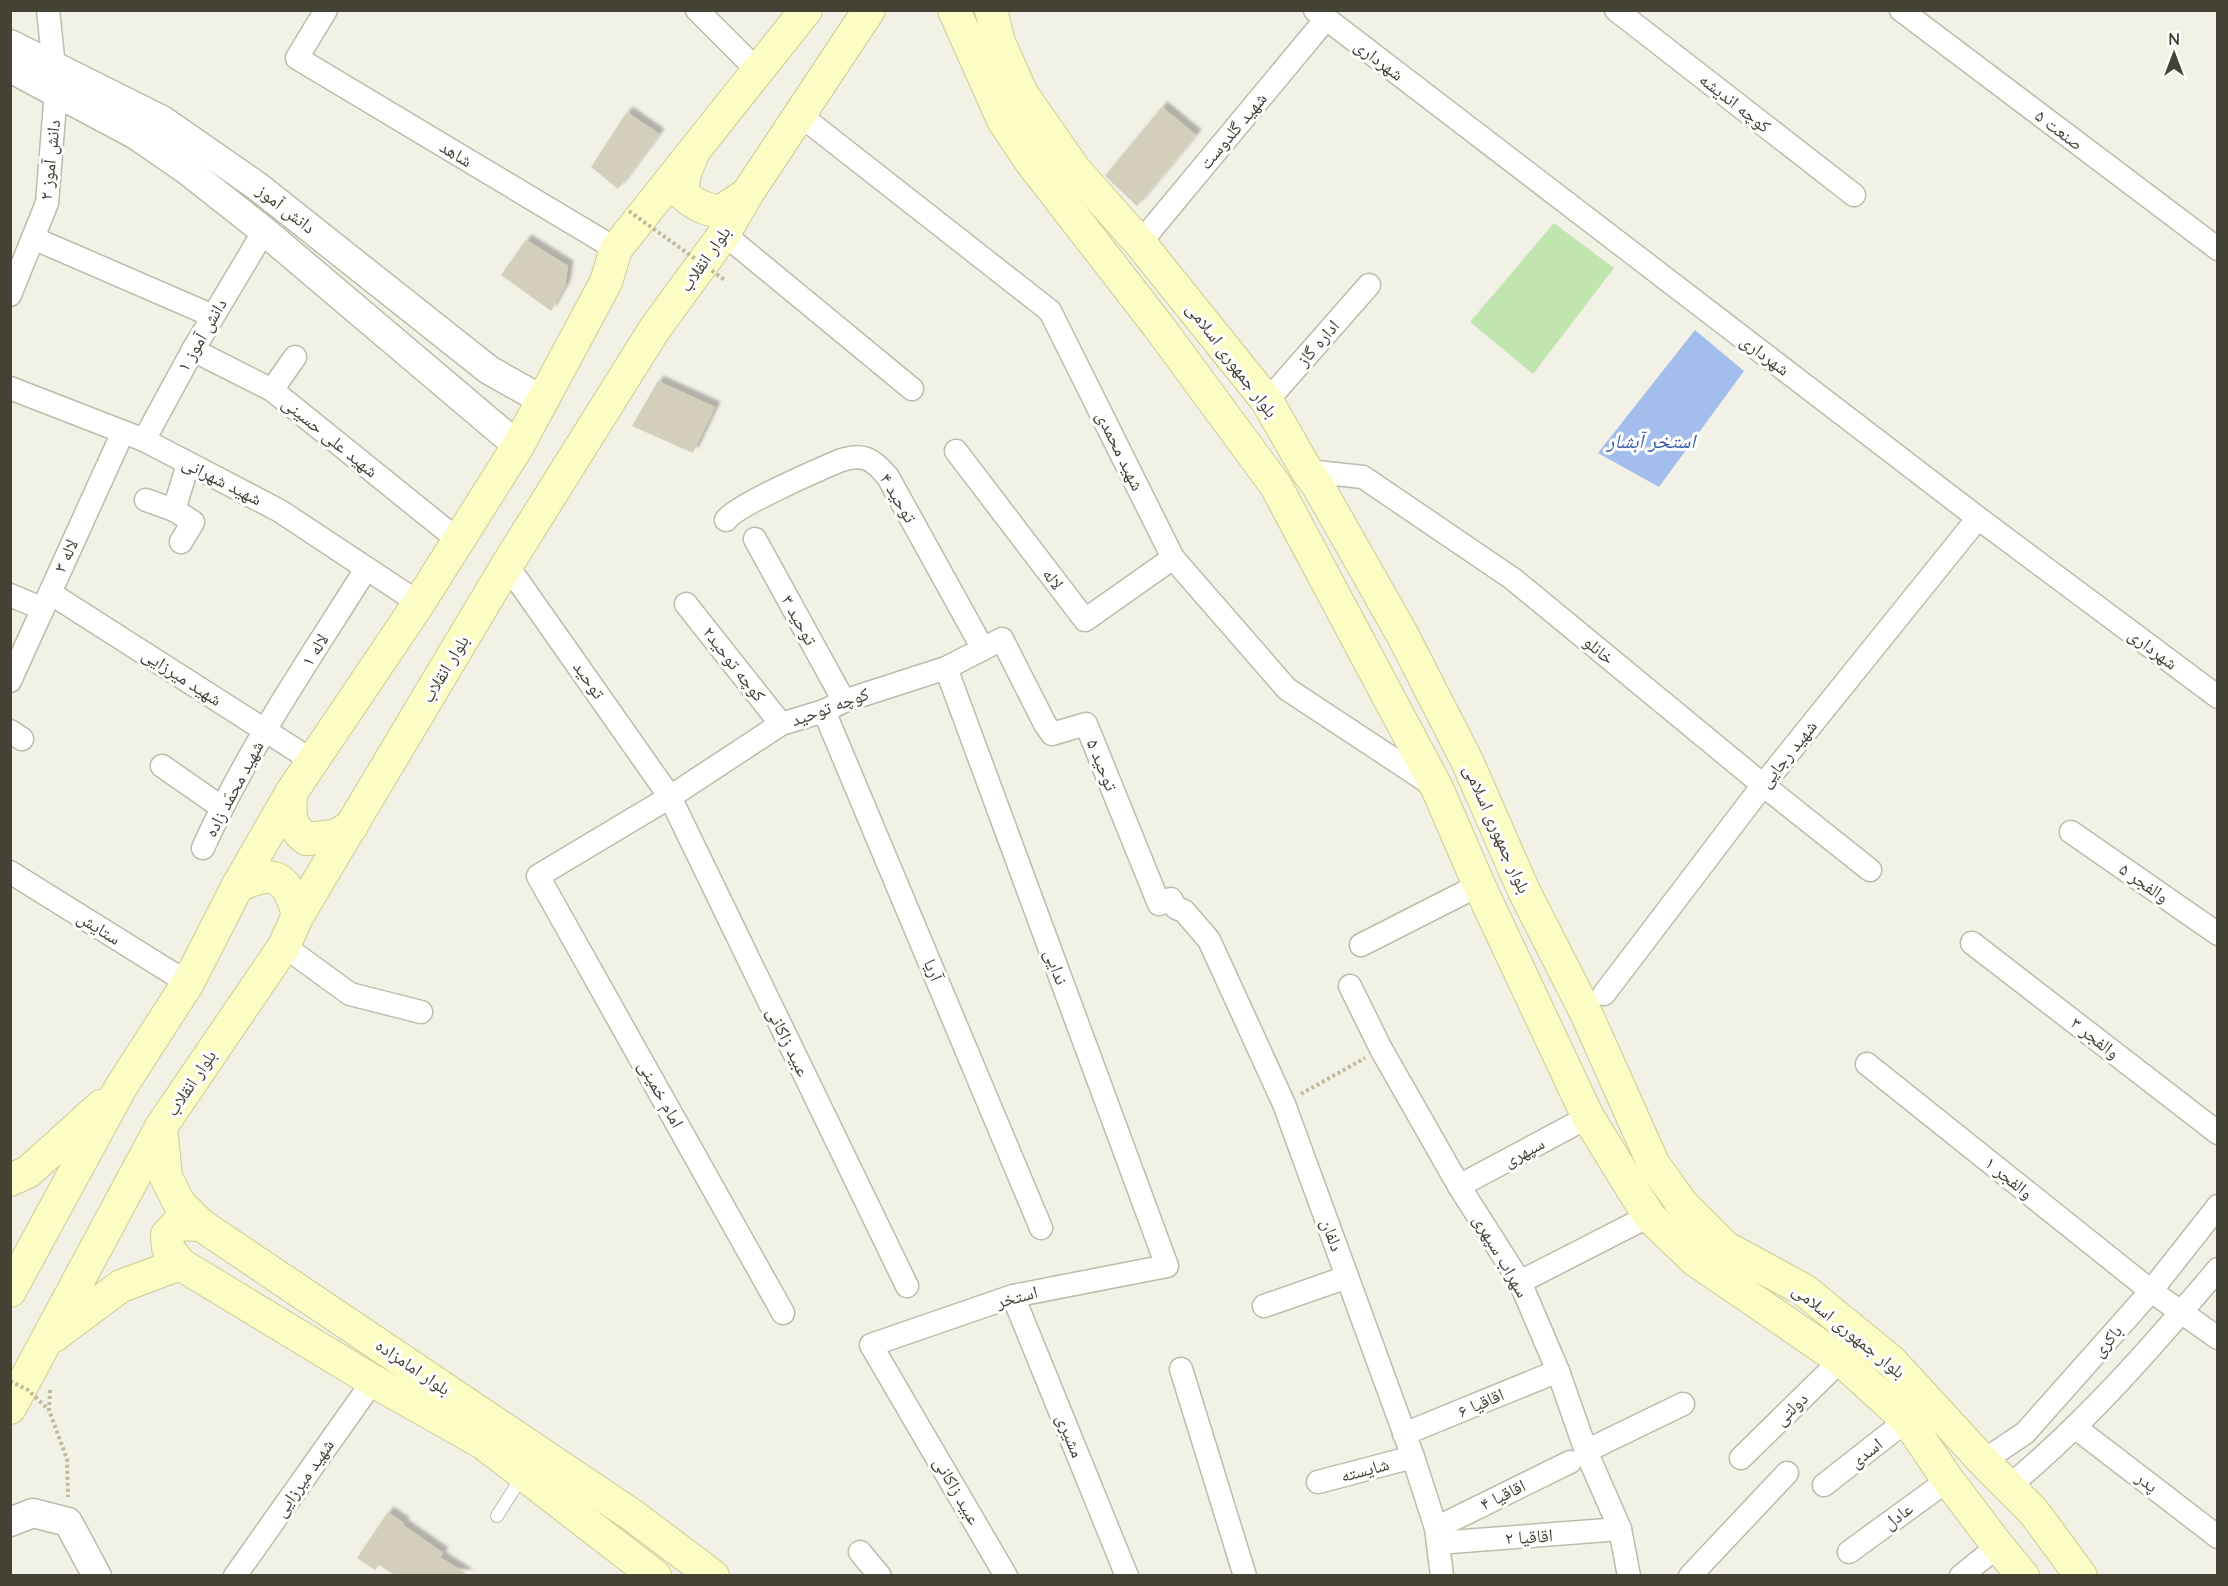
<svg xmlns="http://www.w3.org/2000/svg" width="2228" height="1586" viewBox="0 0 2228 1586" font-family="Quicksand,'Noto Naskh Arabic',sans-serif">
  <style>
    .green { fill: #c0e5af }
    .water { fill: #a3beed }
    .building { fill: #d3cfbb; filter: url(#shadow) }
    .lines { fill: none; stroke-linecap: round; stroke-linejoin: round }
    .service-casing { stroke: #bdbba9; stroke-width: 14 }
    .minor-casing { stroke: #bdbba9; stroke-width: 25 }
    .tertiary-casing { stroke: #bdbba9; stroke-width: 31 }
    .secondary-casing { stroke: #cecc94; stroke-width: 34 }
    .path { stroke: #beba9a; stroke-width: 4; stroke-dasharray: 3 3; stroke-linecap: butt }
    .service { stroke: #fff; stroke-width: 12 }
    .minor { stroke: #fff; stroke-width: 22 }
    .tertiary { stroke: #fff; stroke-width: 28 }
    .secondary { stroke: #fcfcc5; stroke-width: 32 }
    .path-bridge { stroke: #beba9a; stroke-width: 4; stroke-dasharray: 3 3; stroke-linecap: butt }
    .labels { text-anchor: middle; stroke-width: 6; stroke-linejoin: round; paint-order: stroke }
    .street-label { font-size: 18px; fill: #444235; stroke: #fff }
    .water-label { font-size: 20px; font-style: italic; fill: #335cac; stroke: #fff }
  </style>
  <defs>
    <filter id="shadow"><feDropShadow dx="5.5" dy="-5.5" stdDeviation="1.5" flood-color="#0004"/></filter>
  </defs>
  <rect width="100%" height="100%" fill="#f2f1e6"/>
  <polygon class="green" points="1554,223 1614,268 1533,374 1470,322"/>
  <polygon class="water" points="1695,330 1744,371 1659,487 1598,453"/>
  <g class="building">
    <polygon points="1162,107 1196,135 1137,206 1105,176"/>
    <polygon points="627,112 659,134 618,189 591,167"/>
    <polygon points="526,240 568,266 565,286 551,311 501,275"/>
    <polygon points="658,381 715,407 693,453 632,426"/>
    <polygon points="388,1512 404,1523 403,1525 443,1553 440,1557 468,1575 394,1575 379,1565 375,1570 357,1558"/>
  </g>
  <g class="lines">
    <defs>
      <polyline id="service" points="497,1516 523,1475"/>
      <g id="minor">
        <polyline points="48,10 54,67"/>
        <polyline points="326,10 297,58 616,249"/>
        <polyline points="697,10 757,70"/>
        <polyline points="1315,10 1978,518 2218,697"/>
        <polyline points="1616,10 1854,195"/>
        <polyline points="1901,10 2218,249"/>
        <polyline points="800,115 1050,311 1173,558 1287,689 1434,786"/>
        <polyline points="724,234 912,389"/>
        <polyline points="33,238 213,316"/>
        <polyline points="1140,243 1326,19"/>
        <polyline points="10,295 47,203 56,92"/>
        <polyline points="193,350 272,390 458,540"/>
        <polyline points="10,388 144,440 280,511 419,603"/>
        <polyline points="272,390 295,357"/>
        <polyline points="1267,401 1369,285"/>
        <polyline points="144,440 193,350 264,231"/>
        <polyline points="956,451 1085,620 1173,558"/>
        <polyline points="1307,471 1363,477 1513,579 1763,785 1870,870"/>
        <polyline points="146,500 174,510 193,522 181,542"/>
        <polyline points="174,510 188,464"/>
        <path d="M726 520C737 505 818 470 839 461 863 452 873 459 888 477L983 649"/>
        <polyline points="755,539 844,701"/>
        <polyline points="507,565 670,797 907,1286"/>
        <polyline points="50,593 313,761"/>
        <polyline points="10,595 43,609"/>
        <polyline points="686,604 781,724"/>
        <polyline points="946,668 1167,1266 1013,1296 871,1345 1006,1576"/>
        <polyline points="10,681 123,432"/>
        <polyline points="824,711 1041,1228"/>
        <polyline points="10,731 22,739"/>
        <polyline points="162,766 221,807"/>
        <polyline points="2071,832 2218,934"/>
        <path d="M203 848C247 750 309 660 366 569"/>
        <polyline points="10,872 188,983"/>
        <polyline points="1972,943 2218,1133"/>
        <polyline points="1361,945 1479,885"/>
        <polyline points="284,946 350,994 421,1012"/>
        <polyline points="1350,986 1381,1049 1459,1186 1520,1282 1558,1371 1586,1451 1620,1529 1629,1576"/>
        <polyline points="1604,994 1763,785 1978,518"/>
        <polyline points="1867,1064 2151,1291 2218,1338"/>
        <polyline points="1459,1186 1588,1117"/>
        <polyline points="1520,1282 1649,1216"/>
        <polyline points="1013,1296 1127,1576"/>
        <polyline points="1264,1306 1347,1277"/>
        <polyline points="783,1313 538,876 670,797 781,724 824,711 844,701 946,668 1002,639 1045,724 1052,734 1086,724 1159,904 1171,899 1176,908 1184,911 1209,940 1284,1104 1413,1457 1436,1528 1442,1576"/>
        <polyline points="1181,1369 1245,1576"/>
        <polyline points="2076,1428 2218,1537"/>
        <polyline points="1404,1434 1558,1371"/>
        <polyline points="1586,1451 1683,1404"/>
        <polyline points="1741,1458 1841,1360"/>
        <polyline points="1983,1461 2025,1433 2151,1291 2218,1206"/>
        <polyline points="1318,1482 1413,1457"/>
        <polyline points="1824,1485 1907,1420"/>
        <path d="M2008 1487C2086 1423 2153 1346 2218 1269"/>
        <polyline points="1436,1528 1570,1462"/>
        <polyline points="1438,1543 1620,1529"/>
        <polyline points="860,1552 880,1576"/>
        <polyline points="1849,1552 1948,1480"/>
        <polyline points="235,1576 373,1381"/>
        <polyline points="1690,1576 1787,1473"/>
        <polyline points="1961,1576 1998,1546"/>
      </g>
      <g id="tertiary">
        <polyline points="10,44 162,120 257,186 489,370 544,401"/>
        <polyline points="10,68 136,135 188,171 264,231 518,446"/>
        <polyline points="10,1522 33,1513 68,1522 97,1576"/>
      </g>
      <g id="secondary">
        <polyline points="954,10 1003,120 1031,162 1159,327 1276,486 1437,788 1479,885 1588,1117 1649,1216 1695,1260 1841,1360 1907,1420 1948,1480 1998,1546 2023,1576"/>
        <polyline points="991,10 999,42 1022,94 1075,170 1140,243 1267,401 1307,471 1318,486 1402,634 1467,761 1524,891 1586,1013 1653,1163 1682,1204 1725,1247 1804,1290 1892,1362 1983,1461 2033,1511 2081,1576"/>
        <path d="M692 156 684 176 683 194C695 205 704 209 720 212L747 194"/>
        <path d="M291 793C290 814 288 824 306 839L335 836 352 826"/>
        <path d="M237 887C274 868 287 876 298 915"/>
        <polyline points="161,1127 166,1177 179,1203 201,1225 632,1515 713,1576"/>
        <polyline points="10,1180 28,1172 101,1106"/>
        <polyline points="201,1225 177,1224 167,1235 168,1248 180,1264 373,1381 483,1443 655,1576"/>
        <polyline points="10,1291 121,1087 188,983 237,887 291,793 419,603 518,446 606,282 616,249 806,10"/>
        <polyline points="54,1336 121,1286 180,1264"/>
        <polyline points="10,1408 161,1127 284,946 298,915 507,565 654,330 724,234 747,194 869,10"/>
      </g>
    </defs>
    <use href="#service" class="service-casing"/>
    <use href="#minor" class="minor-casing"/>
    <use href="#tertiary" class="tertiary-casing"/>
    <use href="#secondary" class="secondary-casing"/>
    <g class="path">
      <polyline points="1301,1094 1365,1058"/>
      <polyline points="50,1390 49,1410 67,1459 68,1497"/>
    </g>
    <use href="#service" class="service"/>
    <use href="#minor" class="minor"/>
    <use href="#tertiary" class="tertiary"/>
    <use href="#secondary" class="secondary"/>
    <g class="path-bridge">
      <polyline points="629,211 726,281"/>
      <polyline points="10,1381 28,1390 49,1410"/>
    </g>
  </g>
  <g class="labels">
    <g class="street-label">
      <text transform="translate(1379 60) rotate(37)" y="6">شهرداری</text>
      <text transform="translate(1735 103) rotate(38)" y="6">کوچه اندیشه</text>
      <text transform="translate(2059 130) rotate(37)" y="6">صنعت ۵</text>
      <text transform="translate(1233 131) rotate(-50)" y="6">شهید گلدوست</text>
      <text transform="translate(456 154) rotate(31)" y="6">شاهد</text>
      <text transform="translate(50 160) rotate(-84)" y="6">دانش آموز ۲</text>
      <text transform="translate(286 209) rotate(38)" y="6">دانش آموز</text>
      <text transform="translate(705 259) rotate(-55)" y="6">بلوار انقلاب</text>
      <text transform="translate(202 335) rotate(-60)" y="6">دانش آموز ۱</text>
      <text transform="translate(1318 343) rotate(-49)" y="6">اداره گاز</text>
      <text transform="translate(1765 355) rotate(37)" y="6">شهرداری</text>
      <text transform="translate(1232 360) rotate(53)" y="6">بلوار جمهوری اسلامی</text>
      <text transform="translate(330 437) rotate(39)" y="6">شهید علی حسینی</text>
      <text transform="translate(1120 451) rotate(64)" y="6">شهید محمدی</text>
      <text transform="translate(222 481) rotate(27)" y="6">شهید شهرانی</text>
      <text transform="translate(898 498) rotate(59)" y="6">توحید ۴</text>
      <text transform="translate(66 556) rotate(-66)" y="6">لاله ۳</text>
      <text transform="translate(1053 579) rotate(53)" y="6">لاله</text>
      <text transform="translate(799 620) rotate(61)" y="6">توحید ۳</text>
      <text transform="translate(2153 649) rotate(37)" y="6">شهرداری</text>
      <text transform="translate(315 650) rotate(-58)" y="6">لاله ۱</text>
      <text transform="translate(1599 650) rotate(40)" y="6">خانلو</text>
      <text transform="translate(734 664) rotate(52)" y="6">کوچه توحید۲</text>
      <text transform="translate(445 669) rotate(-59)" y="6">بلوار انقلاب</text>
      <text transform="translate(182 677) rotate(33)" y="6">شهید میرزایی</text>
      <text transform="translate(589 680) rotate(55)" y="6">توحید</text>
      <text transform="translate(830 707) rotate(-20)" y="6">کوچه توحید</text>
      <text transform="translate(1788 754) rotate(-51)" y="6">شهید رجایی</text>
      <text transform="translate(1102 765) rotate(68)" y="6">توحید ۵</text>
      <text transform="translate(234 789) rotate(-62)" y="6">شهید محمّد زاده</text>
      <text transform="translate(1497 829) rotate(66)" y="6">بلوار جمهوری اسلامی</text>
      <text transform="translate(2144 883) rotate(35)" y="6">والفجر ۵</text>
      <text transform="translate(99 928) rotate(32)" y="6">ستایش</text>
      <text transform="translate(1056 967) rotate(70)" y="6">ندایی</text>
      <text transform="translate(933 970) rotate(67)" y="6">آریا</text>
      <text transform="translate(2095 1038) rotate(38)" y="6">والفجر ۳</text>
      <text transform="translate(788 1042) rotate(64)" y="6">عبید زاکانی</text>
      <text transform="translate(191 1083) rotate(-56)" y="6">بلوار انقلاب</text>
      <text transform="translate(661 1094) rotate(61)" y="6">امام خمینی</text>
      <text transform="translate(1524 1152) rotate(-28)" y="6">سپهری</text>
      <text transform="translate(2009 1178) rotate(39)" y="6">والفجر ۱</text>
      <text transform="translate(1332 1235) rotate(70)" y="6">دلفان</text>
      <text transform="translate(1501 1256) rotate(60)" y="6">سهراب سپهری</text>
      <text transform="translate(1017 1297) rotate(-15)" y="6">استخر</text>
      <text transform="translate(1849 1331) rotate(39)" y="6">بلوار جمهوری اسلامی</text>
      <text transform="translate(2107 1341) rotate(-49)" y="6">باکری</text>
      <text transform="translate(413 1367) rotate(34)" y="6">بلوار امامزاده</text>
      <text transform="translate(1481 1403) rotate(-23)" y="6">اقاقیا ۶</text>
      <text transform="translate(1791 1409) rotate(-44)" y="6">دولتی</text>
      <text transform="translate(1070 1436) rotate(68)" y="6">مشیری</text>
      <text transform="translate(1866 1453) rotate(-38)" y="6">اسدی</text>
      <text transform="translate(1365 1470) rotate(-15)" y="6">شایسته</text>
      <text transform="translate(304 1478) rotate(-55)" y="6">شهید میرزایی</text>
      <text transform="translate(2147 1482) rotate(38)" y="6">پدر</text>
      <text transform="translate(957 1491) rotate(60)" y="6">عبید زاکانی</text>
      <text transform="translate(1503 1495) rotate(-26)" y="6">اقاقیا ۴</text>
      <text transform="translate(1898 1516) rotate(-36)" y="6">عادل</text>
      <text transform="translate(1529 1537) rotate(-4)" y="6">اقاقیا ۲</text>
    </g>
    <g class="water-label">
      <text x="1651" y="448">استخر آبشار</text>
    </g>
  </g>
  <rect width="2228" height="1586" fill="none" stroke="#444235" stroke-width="24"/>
  <g transform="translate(2174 54)" stroke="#ffffff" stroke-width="4.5" paint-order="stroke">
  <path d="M0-4.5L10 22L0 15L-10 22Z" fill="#444235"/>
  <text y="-9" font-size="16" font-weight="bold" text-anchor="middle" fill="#444235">N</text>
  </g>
</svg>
